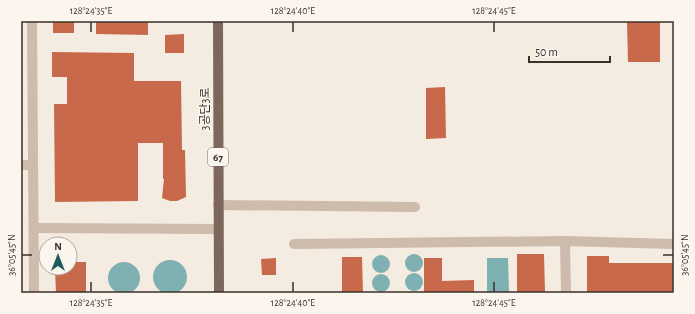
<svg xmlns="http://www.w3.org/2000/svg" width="695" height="314" viewBox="0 0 695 314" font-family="'Alegreya Sans','Noto Sans KR',sans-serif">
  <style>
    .water { fill: #7fb0b2 }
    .building { fill: #c8694b }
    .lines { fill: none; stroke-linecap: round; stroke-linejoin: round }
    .minor { stroke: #cdbbac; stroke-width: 10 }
    .major { stroke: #7d675c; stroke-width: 10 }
    .ticks { fill: none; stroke: #3b302b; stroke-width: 1.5 }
    .labels { text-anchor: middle; stroke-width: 3; stroke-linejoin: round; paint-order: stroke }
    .shield { fill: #fbf5ee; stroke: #756b66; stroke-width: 1 }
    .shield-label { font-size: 11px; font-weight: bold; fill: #3b302b }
    .street-label { font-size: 12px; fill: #3b302b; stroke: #fbf5ee }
    .neatline { fill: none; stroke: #3b302b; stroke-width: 1.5 }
    .ticks-label { font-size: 10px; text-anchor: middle; fill: #3b302b }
  </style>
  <rect width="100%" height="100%" fill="#f4ebe1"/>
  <g class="water">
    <circle cx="414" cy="263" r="9"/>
    <circle cx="381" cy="264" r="9"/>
    <polygon points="487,258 508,258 509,293 487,293"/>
    <circle cx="170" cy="277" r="17"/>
    <circle cx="124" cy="278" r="16"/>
    <circle cx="414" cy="282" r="9"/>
    <circle cx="381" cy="283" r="9"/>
  </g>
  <g class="building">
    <rect x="53" y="21" width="21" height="12"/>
    <polygon points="96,21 148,21 148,35 96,34"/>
    <polygon points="627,21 660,21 660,62 628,62"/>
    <polygon points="184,34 184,53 165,53 165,35"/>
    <polygon points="52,52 134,53 134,81 181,81 182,150 185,150 186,197 177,201 170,201 162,198 164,179 163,179 163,143 138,143 138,201 55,202 54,104 67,104 67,77 52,77"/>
    <polygon points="445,87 446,138 426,139 426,88"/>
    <polygon points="517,254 544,254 545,293 517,293"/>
    <polygon points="587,256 609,256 609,263 674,263 674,293 587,293"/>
    <polygon points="342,257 362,257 363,293 342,293"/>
    <polygon points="276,258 276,275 262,275 261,259"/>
    <polygon points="424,258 442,258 442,281 474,280 474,293 424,293"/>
    <polygon points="70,262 86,262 86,293 56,293 55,268 70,268"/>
  </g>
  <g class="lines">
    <g class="minor">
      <polyline points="32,21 34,293"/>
      <polyline points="21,165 33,165"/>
      <polyline points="218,205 415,207"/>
      <polyline points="34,228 218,229"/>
      <polyline points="565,241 566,293"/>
      <polyline points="294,244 565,241 674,244"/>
    </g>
    <polyline class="major" points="218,21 219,293"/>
  </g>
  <path class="ticks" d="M91 22V32M293 22V32M494 22V32M22 255H32M663 255H673M91 282V292M293 282V292M494 282V292"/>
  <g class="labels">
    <rect class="shield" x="208" y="148" width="20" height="18" rx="3"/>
    <g class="shield-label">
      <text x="218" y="161">67</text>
    </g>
    <g class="street-label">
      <text transform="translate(205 109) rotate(-90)" y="4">3공단3로</text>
    </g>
  </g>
  <rect width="695" height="314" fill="none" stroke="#fbf5ee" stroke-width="44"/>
  <g transform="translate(58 256)"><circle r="19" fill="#fbf5ee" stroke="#aea6a0"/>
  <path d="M0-3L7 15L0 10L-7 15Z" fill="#1f5a5e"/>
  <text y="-6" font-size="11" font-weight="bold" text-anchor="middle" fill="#3b302b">N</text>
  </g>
  <path d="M529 56v6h81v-6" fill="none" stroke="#3b302b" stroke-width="2"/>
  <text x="535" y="56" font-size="12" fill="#3b302b" stroke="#fbf5ee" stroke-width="3" paint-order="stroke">50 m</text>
  <rect x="22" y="22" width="651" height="270" class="neatline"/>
  <g class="ticks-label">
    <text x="91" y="14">128°24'35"E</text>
    <text x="293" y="14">128°24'40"E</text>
    <text x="494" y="14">128°24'45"E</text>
    <text transform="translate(11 255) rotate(-90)" y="4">36°05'45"N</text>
    <text transform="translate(684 255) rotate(-90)" y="4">36°05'45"N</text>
    <text x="91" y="306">128°24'35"E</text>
    <text x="293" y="306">128°24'40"E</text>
    <text x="494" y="306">128°24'45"E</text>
  </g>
</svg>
